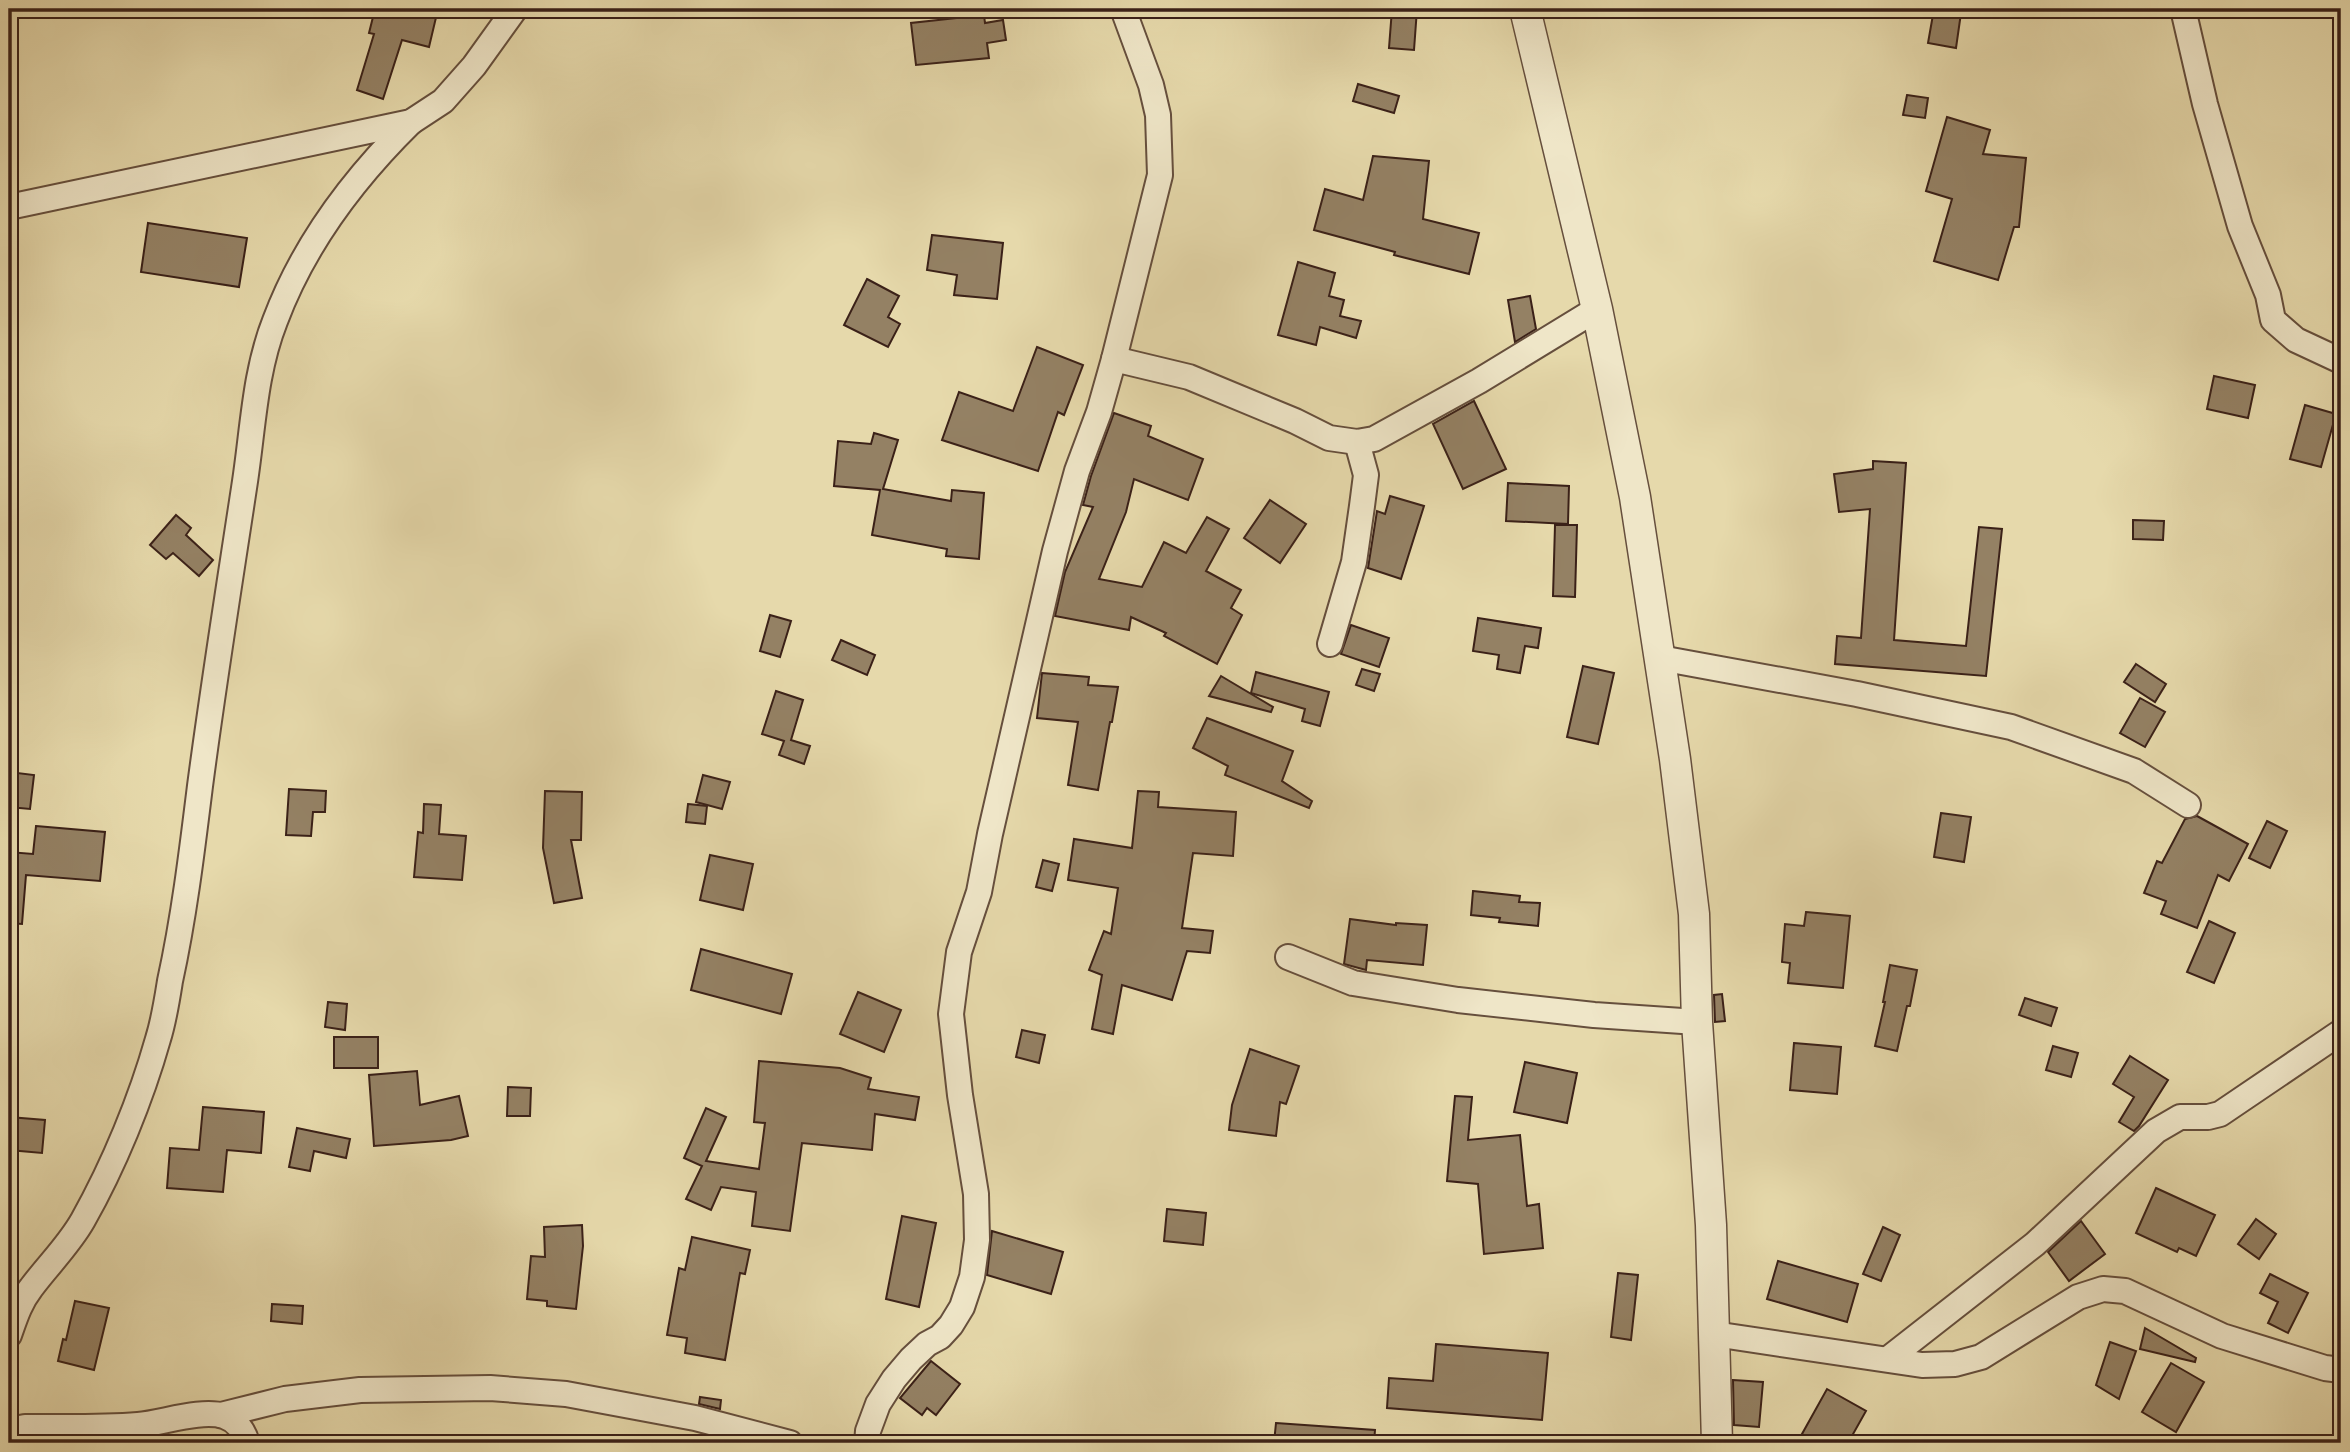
<svg xmlns="http://www.w3.org/2000/svg" width="2350" height="1452" viewBox="0 0 2350 1452" font-family="'Gentium Book Plus',serif">
  <style>
    .building { fill: #948164; stroke: #3b2118; stroke-width: 2 }
    .lines { fill: none; stroke-linecap: round; stroke-linejoin: round }
    .minor-casing { stroke: #664f3d; stroke-width: 28 }
    .tertiary-casing { stroke: #664f3d; stroke-width: 33 }
    .minor { stroke: #efe6c8; stroke-width: 24 }
    .tertiary { stroke: #efe6c8; stroke-width: 30 }
  </style>
  <rect width="100%" height="100%" fill="#e6d9ab"/>
  <filter id="stains"><feTurbulence type="fractalNoise" baseFrequency=".00286" numOctaves="4"/><feColorMatrix values="0 0 0 0 .2 0 0 0 0 .09 0 0 0 0 .02 0 0 0 .5 -.17"/></filter>
  <radialGradient id="worn" r=".72"><stop offset=".6" stop-color="#630" stop-opacity="0"/><stop offset="1" stop-color="#630" stop-opacity=".3"/></radialGradient>
  <g class="building">
    <polygon points="375,9 438,9 429,47 402,40 383,99 357,90 374,34 369,33"/>
    <polygon points="1392,9 1417,9 1414,50 1389,48"/>
    <polygon points="1934,9 1961,13 1956,48 1928,43"/>
    <polygon points="984,15 985,23 1003,20 1006,40 987,43 989,58 916,65 911,23"/>
    <polygon points="1358,84 1399,96 1394,113 1353,101"/>
    <polygon points="1907,95 1928,98 1925,118 1903,115"/>
    <polygon points="1947,117 1990,130 1983,154 2026,158 2019,227 2014,227 1998,280 1934,261 1952,199 1926,191"/>
    <polygon points="1373,156 1429,161 1423,219 1479,233 1469,274 1394,255 1395,252 1314,230 1325,189 1363,200"/>
    <polygon points="148,223 247,238 239,287 141,272"/>
    <polygon points="932,235 1003,243 997,299 954,295 957,275 927,270"/>
    <polygon points="1298,262 1335,273 1329,296 1344,300 1340,316 1361,321 1356,338 1320,327 1316,345 1278,335"/>
    <polygon points="867,279 899,296 888,317 900,324 888,347 844,325"/>
    <polygon points="1530,296 1536,329 1515,342 1508,300"/>
    <polygon points="1037,347 1083,365 1064,415 1058,412 1038,471 942,440 959,392 1013,411"/>
    <polygon points="2214,376 2255,385 2248,418 2207,409"/>
    <polygon points="1474,401 1506,469 1463,489 1433,424"/>
    <polygon points="2305,405 2336,414 2321,467 2290,459"/>
    <polygon points="1114,413 1151,426 1148,436 1203,459 1188,500 1134,479 1126,512 1099,579 1142,587 1164,542 1186,553 1207,517 1229,529 1206,571 1241,590 1231,608 1242,615 1217,664 1164,636 1166,633 1131,617 1129,630 1055,616 1065,572 1093,507 1083,505 1091,476"/>
    <polygon points="874,433 898,440 883,489 951,501 952,490 984,493 979,559 946,556 947,549 872,535 880,490 834,486 838,441 871,444"/>
    <polygon points="1873,461 1906,463 1894,640 1966,646 1979,527 2002,529 1986,676 1835,664 1837,636 1861,638 1870,509 1839,512 1834,474 1873,469"/>
    <polygon points="1508,483 1569,486 1568,524 1506,521"/>
    <polygon points="1390,496 1424,506 1401,579 1368,568 1377,511 1385,514"/>
    <polygon points="1270,500 1306,524 1280,563 1244,538"/>
    <polygon points="176,515 191,528 186,535 213,560 199,576 173,553 166,559 150,545"/>
    <polygon points="2133,520 2164,521 2163,540 2133,539"/>
    <polygon points="1555,525 1577,525 1575,597 1553,596"/>
    <polygon points="770,615 791,621 780,657 760,651"/>
    <polygon points="1478,618 1541,628 1538,648 1525,646 1520,673 1497,669 1499,655 1473,651"/>
    <polygon points="1351,625 1389,638 1379,667 1341,654"/>
    <polygon points="841,640 875,655 867,675 832,660"/>
    <polygon points="2136,664 2166,684 2155,702 2124,682"/>
    <polygon points="1583,666 1614,673 1598,744 1567,737"/>
    <polygon points="1362,669 1380,674 1374,691 1356,685"/>
    <polygon points="1256,672 1329,692 1320,726 1302,721 1305,709 1251,693"/>
    <polygon points="1042,673 1089,677 1088,685 1118,687 1112,722 1110,722 1098,790 1068,785 1078,722 1037,718"/>
    <polygon points="1221,676 1273,707 1271,712 1209,696"/>
    <polygon points="776,691 803,700 791,740 810,746 804,764 779,755 784,741 762,734"/>
    <polygon points="2140,698 2165,712 2145,747 2120,733"/>
    <polygon points="1207,718 1293,751 1282,781 1312,801 1309,808 1225,775 1228,766 1193,748"/>
    <polygon points="9,772 34,775 30,809 9,807"/>
    <polygon points="703,775 730,782 722,809 696,802"/>
    <polygon points="289,789 326,791 325,812 313,812 311,836 286,835"/>
    <polygon points="545,791 582,792 581,840 571,840 582,898 554,903 543,848"/>
    <polygon points="1138,791 1159,792 1158,807 1236,812 1233,856 1193,853 1182,928 1213,931 1210,953 1187,951 1172,1000 1122,985 1113,1034 1092,1029 1102,975 1089,970 1104,931 1111,934 1118,888 1068,880 1074,839 1132,848"/>
    <polygon points="424,804 441,805 439,834 466,836 462,880 414,877 418,832 423,833"/>
    <polygon points="688,804 707,806 705,824 686,822"/>
    <polygon points="1941,813 1971,817 1964,862 1934,857"/>
    <polygon points="2197,816 2248,844 2229,881 2218,875 2197,928 2161,914 2166,901 2144,893 2157,861 2162,863 2185,819"/>
    <polygon points="2267,821 2287,831 2270,868 2249,858"/>
    <polygon points="36,826 105,832 100,881 26,875 22,924 9,923 9,852 33,854"/>
    <polygon points="710,855 753,864 743,910 700,900"/>
    <polygon points="1043,860 1059,864 1052,891 1036,887"/>
    <polygon points="1473,891 1520,896 1519,902 1540,903 1538,926 1499,922 1500,918 1471,915"/>
    <polygon points="1806,912 1850,916 1843,988 1788,983 1790,963 1782,962 1785,924 1804,926"/>
    <polygon points="1350,919 1396,925 1396,923 1427,925 1423,965 1367,960 1366,970 1344,964"/>
    <polygon points="2209,921 2235,933 2214,983 2187,972"/>
    <polygon points="701,949 792,974 781,1014 691,990"/>
    <polygon points="1890,965 1917,970 1910,1006 1907,1006 1897,1051 1875,1046 1885,1002 1883,1002"/>
    <polygon points="858,992 901,1010 884,1052 840,1034"/>
    <polygon points="1722,994 1725,1021 1715,1022 1714,995"/>
    <polygon points="2025,998 2057,1008 2051,1026 2019,1015"/>
    <polygon points="328,1002 347,1004 345,1030 325,1027"/>
    <polygon points="1022,1030 1045,1035 1039,1063 1016,1057"/>
    <rect x="334" y="1037" width="44" height="31"/>
    <polygon points="1794,1043 1841,1047 1837,1094 1790,1090"/>
    <polygon points="2053,1046 2078,1053 2071,1077 2046,1070"/>
    <polygon points="1250,1049 1299,1066 1286,1104 1280,1102 1276,1136 1229,1130 1232,1105"/>
    <polygon points="2130,1056 2168,1080 2139,1126 2134,1131 2119,1122 2134,1097 2113,1084"/>
    <polygon points="759,1061 840,1068 871,1078 868,1089 919,1097 915,1120 875,1114 872,1150 802,1143 790,1231 752,1226 756,1192 721,1187 711,1210 686,1199 702,1166 684,1158 706,1108 726,1117 706,1161 759,1169 765,1123 754,1122"/>
    <polygon points="1525,1062 1577,1073 1567,1123 1514,1112"/>
    <polygon points="417,1071 420,1105 459,1096 468,1136 451,1140 374,1146 369,1075"/>
    <polygon points="508,1087 531,1088 530,1116 507,1116"/>
    <polygon points="1455,1096 1472,1097 1468,1140 1520,1135 1527,1206 1539,1204 1543,1248 1484,1254 1478,1184 1447,1181"/>
    <polygon points="203,1107 264,1112 261,1153 227,1150 223,1192 167,1188 170,1148 199,1150"/>
    <polygon points="9,1117 45,1120 42,1153 9,1150"/>
    <polygon points="297,1128 350,1139 346,1158 314,1151 310,1171 289,1167"/>
    <polygon points="2156,1188 2215,1215 2196,1256 2179,1248 2177,1252 2136,1233"/>
    <polygon points="1167,1209 1206,1213 1203,1245 1164,1241"/>
    <polygon points="902,1216 936,1223 919,1307 886,1299"/>
    <polygon points="2256,1219 2276,1234 2259,1259 2238,1244"/>
    <polygon points="2081,1221 2105,1254 2069,1281 2048,1252"/>
    <polygon points="582,1225 583,1246 576,1309 547,1306 547,1301 527,1299 531,1256 545,1257 544,1227"/>
    <polygon points="1883,1227 1900,1235 1881,1281 1863,1274"/>
    <polygon points="992,1231 1063,1252 1051,1294 987,1275"/>
    <polygon points="692,1237 750,1250 745,1274 740,1273 725,1360 685,1353 687,1338 667,1335 679,1268 685,1270"/>
    <polygon points="1778,1261 1858,1284 1847,1322 1767,1299"/>
    <polygon points="1618,1273 1638,1275 1631,1340 1611,1337"/>
    <polygon points="2270,1274 2308,1293 2288,1333 2268,1323 2278,1302 2260,1293"/>
    <polygon points="75,1301 109,1308 94,1370 58,1361 63,1339 66,1340"/>
    <polygon points="272,1304 303,1306 302,1324 271,1321"/>
    <polygon points="2145,1328 2196,1358 2195,1362 2140,1349"/>
    <polygon points="2110,1342 2136,1351 2119,1399 2096,1385"/>
    <polygon points="1436,1344 1548,1353 1542,1420 1387,1408 1389,1378 1433,1381"/>
    <polygon points="931,1361 960,1384 936,1415 927,1408 922,1415 900,1398"/>
    <polygon points="2171,1363 2204,1382 2176,1432 2142,1412"/>
    <polygon points="1733,1380 1763,1382 1759,1427 1734,1425"/>
    <polygon points="1827,1389 1866,1411 1848,1443 1817,1443 1802,1434"/>
    <polygon points="700,1397 721,1400 720,1409 699,1404"/>
    <polygon points="1276,1423 1375,1430 1374,1443 1274,1443"/>
  </g>
  <g class="lines">
    <defs>
      <g id="minor">
        <polyline points="2183,9 2205,104 2240,226 2268,295 2273,320 2296,340 2341,361"/>
        <polyline points="9,207 411,122 443,101 474,66 515,9"/>
        <polyline points="1114,359 1189,377 1295,421 1329,438 1357,442 1374,439 1479,381 1597,309"/>
        <polyline points="1330,644 1354,562 1362,506 1366,475 1357,442"/>
        <polyline points="1660,658 1857,694 2011,727 2134,771 2188,805"/>
        <polyline points="1288,957 1353,983 1458,1000 1594,1015 1697,1022"/>
        <polyline points="1714,1334 1922,1365 1955,1364 1981,1357 2078,1297 2103,1289 2125,1291 2222,1336 2325,1368 2341,1370"/>
        <path d="M9 1335C15 1318 20 1302 31 1288 48 1265 69 1245 83 1220 114 1165 141 1099 158 1039 164 1020 167 1000 170 981 184 917 192 851 200 786 213 687 229 587 244 488 253 432 254 374 275 321 303 246 354 178 411 122"/>
        <polyline points="1888,1359 2035,1244 2156,1131 2180,1117 2208,1117 2220,1114 2341,1032"/>
        <polyline points="221,1415 285,1399 360,1390 490,1388 566,1394 695,1418 790,1443"/>
        <path d="M9 1430 25 1427C63 1427 101 1428 138 1425 162 1423 201 1409 224 1416 236 1420 244 1431 247 1443"/>
        <polyline points="867,1443 868,1431 878,1404 894,1379 911,1359 927,1344 940,1337 951,1325 962,1307 972,1277 977,1240 976,1194 960,1095 951,1014 959,952 979,892 990,834 1055,551 1077,471 1099,412 1114,359 1160,175 1158,115 1151,85 1123,9"/>
      </g>
      <polyline id="tertiary" points="1525,9 1597,309 1635,497 1675,759 1694,914 1697,1022 1711,1225 1717,1443"/>
    </defs>
    <use href="#minor" class="minor-casing"/>
    <use href="#tertiary" class="tertiary-casing"/>
    <use href="#minor" class="minor"/>
    <use href="#tertiary" class="tertiary"/>
  </g>
  <rect width="2350" height="1452" fill="none" stroke="#e6d9ab" stroke-width="35"/>
  <rect x="10" y="10" width="2329" height="1431" fill="none" stroke="#3b2118" stroke-width="3.5"/>
  <rect x="18" y="18" width="2315" height="1417" fill="none" stroke="#3b2118" stroke-width="2"/>
  <rect width="100%" height="100%" filter="url(#stains)"/>
  <rect width="100%" height="100%" fill="url(#worn)"/>
</svg>
